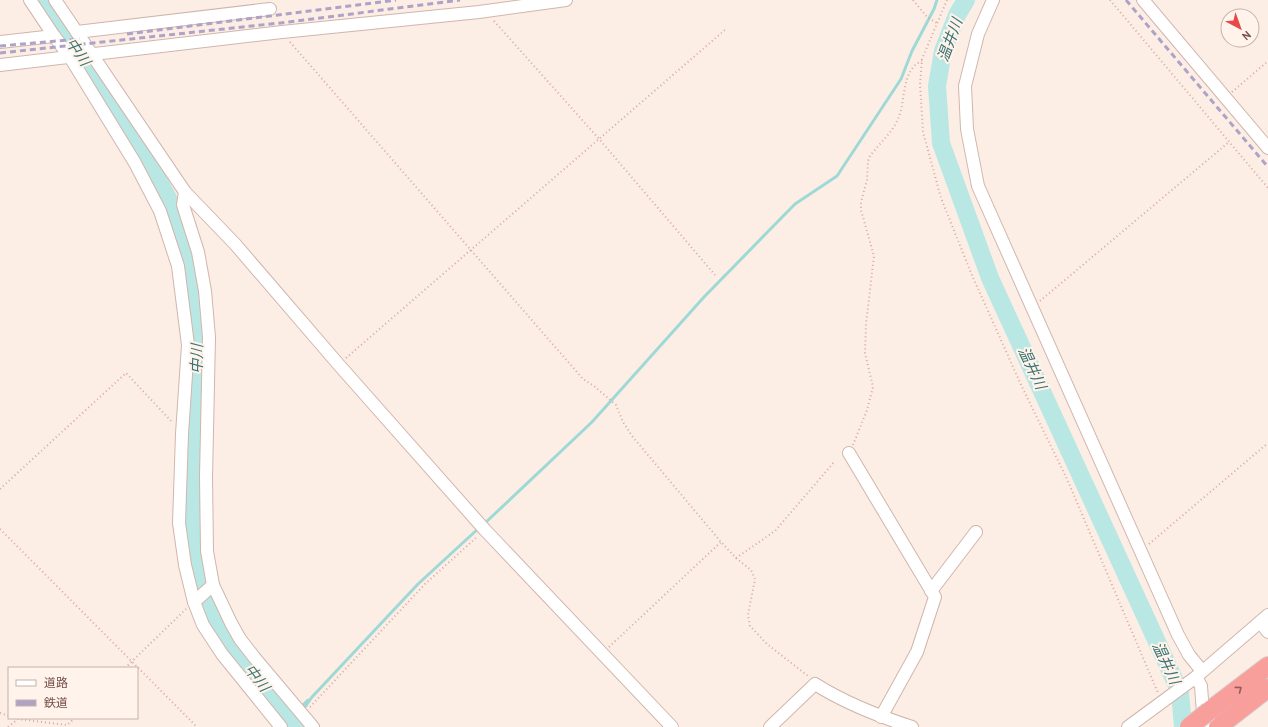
<svg xmlns="http://www.w3.org/2000/svg" width="1268" height="727" viewBox="0 0 1268 727" font-family="'PT Sans','Noto Sans JP',sans-serif">
  <style>
    .lines { fill: none; stroke-linecap: round; stroke-linejoin: round }
    .stream { stroke: #9fd9d5; stroke-width: 3 }
    .river { stroke: #b9e7e3; stroke-width: 18 }
    .minor-casing { stroke: #d0b6ad; stroke-width: 14 }
    .highway-casing { stroke: #d9cecc; stroke-width: 20 }
    .path { stroke: #d8a89f; stroke-width: 2; stroke-dasharray: 1 3; stroke-linecap: butt }
    .minor { stroke: #fff; stroke-width: 12 }
    .highway { stroke: #f89e9b; stroke-width: 18 }
    .rail { stroke: #aea3c7; stroke-width: 3; stroke-dasharray: 6 4; stroke-linecap: butt }
    .highway-bridge-casing { stroke: #d9cecc; stroke-width: 20; stroke-linecap: butt }
    .highway-bridge { stroke: #f89e9b; stroke-width: 18 }
    .oneway { stroke: #905f59 }
    .labels { text-anchor: middle; stroke-width: 4; stroke-linejoin: round; paint-order: stroke }
    .water-label { font-size: 15px; font-style: italic; fill: #3a7472; stroke: #fff3eb }
  </style>
  <rect width="100%" height="100%" fill="#fdeee5"/>
  <g class="lines">
    <g class="stream">
      <polyline points="484,524 592,422 704,297 795,204 837,176 901,79 912,51 934,9 937,0"/>
      <polyline points="303,705 308,700"/>
      <polyline points="305,707 312,697 418,584 480,527"/>
      <polyline points="288,718 295,711"/>
      <polyline points="284,725 297,714"/>
    </g>
    <g class="river">
      <polyline points="43,0 105,90 143,152 169,200 178,230 186,265 196,300 198,338 193,512 194,547 201,584 212,614 223,634 242,662 296,727"/>
      <polyline points="966,0 957,15 943,51 937,86 941,143 990,278 1180,692 1183,727"/>
    </g>
    <defs>
      <g id="minor">
        <polyline points="30,0 54,36 70,57 135,163 160,211 178,266 188,345 182,434 179,523 185,565 194,602 203,625 222,654 281,727"/>
        <polyline points="55,0 185,192 235,244 339,365 485,530 672,727"/>
        <polyline points="993,0 978,34 965,86 967,129 978,186 1178,635 1189,655 1202,671"/>
        <polyline points="1143,0 1268,148"/>
        <polyline points="77,32 270,9"/>
        <polyline points="0,42 54,36"/>
        <polyline points="0,65 282,32 479,12 566,0"/>
        <polyline points="185,192 183,205 198,252 205,291 209,337 206,477 207,551 213,585 231,623 240,639 254,657 313,727"/>
        <polyline points="849,453 935,597 917,652 881,717"/>
        <polyline points="931,591 976,532"/>
        <polyline points="194,602 213,585"/>
        <polyline points="1260,622 1268,632"/>
        <polyline points="1196,677 1201,686 1204,727"/>
        <path d="M770 727 815 684C845 703 878 716 912 727"/>
        <polyline points="1128,727 1196,677 1268,615"/>
      </g>
      <g id="highway">
        <polyline points="1209,711 1268,666"/>
        <polyline points="1218,727 1268,688"/>
      </g>
    </defs>
    <use href="#minor" class="minor-casing"/>
    <use href="#highway" class="highway-casing"/>
    <g class="path">
      <polyline points="913,0 927,17 937,23"/>
      <polyline points="947,0 922,59 920,84 923,132 941,198 971,273 1022,387 1067,479 1158,693"/>
      <polyline points="1110,0 1268,188"/>
      <polyline points="494,21 600,140 715,275"/>
      <polyline points="290,42 583,379 594,386 616,405 623,422 632,436 721,542 736,558 775,531 835,461"/>
      <polyline points="1232,92 1268,61"/>
      <polyline points="1040,301 1229,142"/>
      <polyline points="346,358 726,29"/>
      <path d="M853 445 867 410 873 387 865 353 866 324 874 256 861 210V202L867 180 868 161 870 156C879 144 892 133 898 119 906 102 901 69 922 61"/>
      <polyline points="0,489 126,373 172,422"/>
      <polyline points="0,529 197,727"/>
      <polyline points="1149,544 1268,443"/>
      <polyline points="736,558 751,570 755,579 748,615 750,626 767,644 808,676"/>
      <polyline points="609,647 721,542"/>
      <polyline points="125,668 186,609"/>
      <polyline points="310,707 425,584 478,536"/>
      <polyline points="0,713 9,716"/>
      <polyline points="8,727 18,719 67,725 75,718"/>
    </g>
    <use href="#minor" class="minor"/>
    <use href="#highway" class="highway"/>
    <g class="rail">
      <polyline points="1126,0 1268,167"/>
      <polyline points="127,34 396,0"/>
      <polyline points="0,46 80,39"/>
      <polyline points="0,53 289,22 460,0"/>
    </g>
    <defs>
      <polyline id="highway-bridge" points="1189,727 1209,711"/>
    </defs>
    <use href="#highway-bridge" class="highway-bridge-casing"/>
    <use href="#highway-bridge" class="highway-bridge"/>
  </g>
  <defs><path id="oneway-chevron" d="M-2-3.5L2.5 0L-2 3.5" fill="none" stroke-width="1.6" stroke-linecap="round" stroke-linejoin="round"/></defs>
  <use class="oneway" href="#oneway-chevron" transform="translate(1239 689) rotate(-37)"/>
  <g class="labels">
    <g class="water-label">
      <text transform="translate(950 40) rotate(-70)" y="5">温井川</text>
      <text transform="translate(78 52) rotate(55)" y="5">中川</text>
      <text transform="translate(197 359) rotate(-89)" y="5">中川</text>
      <text transform="translate(1032 368) rotate(65)" y="5">温井川</text>
      <text transform="translate(1166 663) rotate(65)" y="5">温井川</text>
      <text transform="translate(257 678) rotate(52)" y="5">中川</text>
    </g>
  </g>
  <rect x="8" y="667" width="130" height="52" fill="#fff3eb" stroke="#c8b1aa"/>
  <rect x="16" y="680" width="20" height="6" fill="#ffffff" stroke="#c8b1aa"/>
  <text x="44" y="687" font-size="12" fill="#764f49">道路</text>
  <rect x="16" y="700" width="20" height="6" fill="#aea3c7" stroke="#c8b1aa"/>
  <text x="44" y="707" font-size="12" fill="#764f49">鉄道</text>
  <g transform="translate(1240 28) rotate(139)"><circle r="19" fill="#fff3eb" stroke="#c8b1aa"/>
  <path d="M0-3L7 15L0 10L-7 15Z" fill="#e84848"/>
  <text y="-6" font-size="11" font-weight="bold" text-anchor="middle" fill="#764f49">N</text>
  </g>
</svg>
